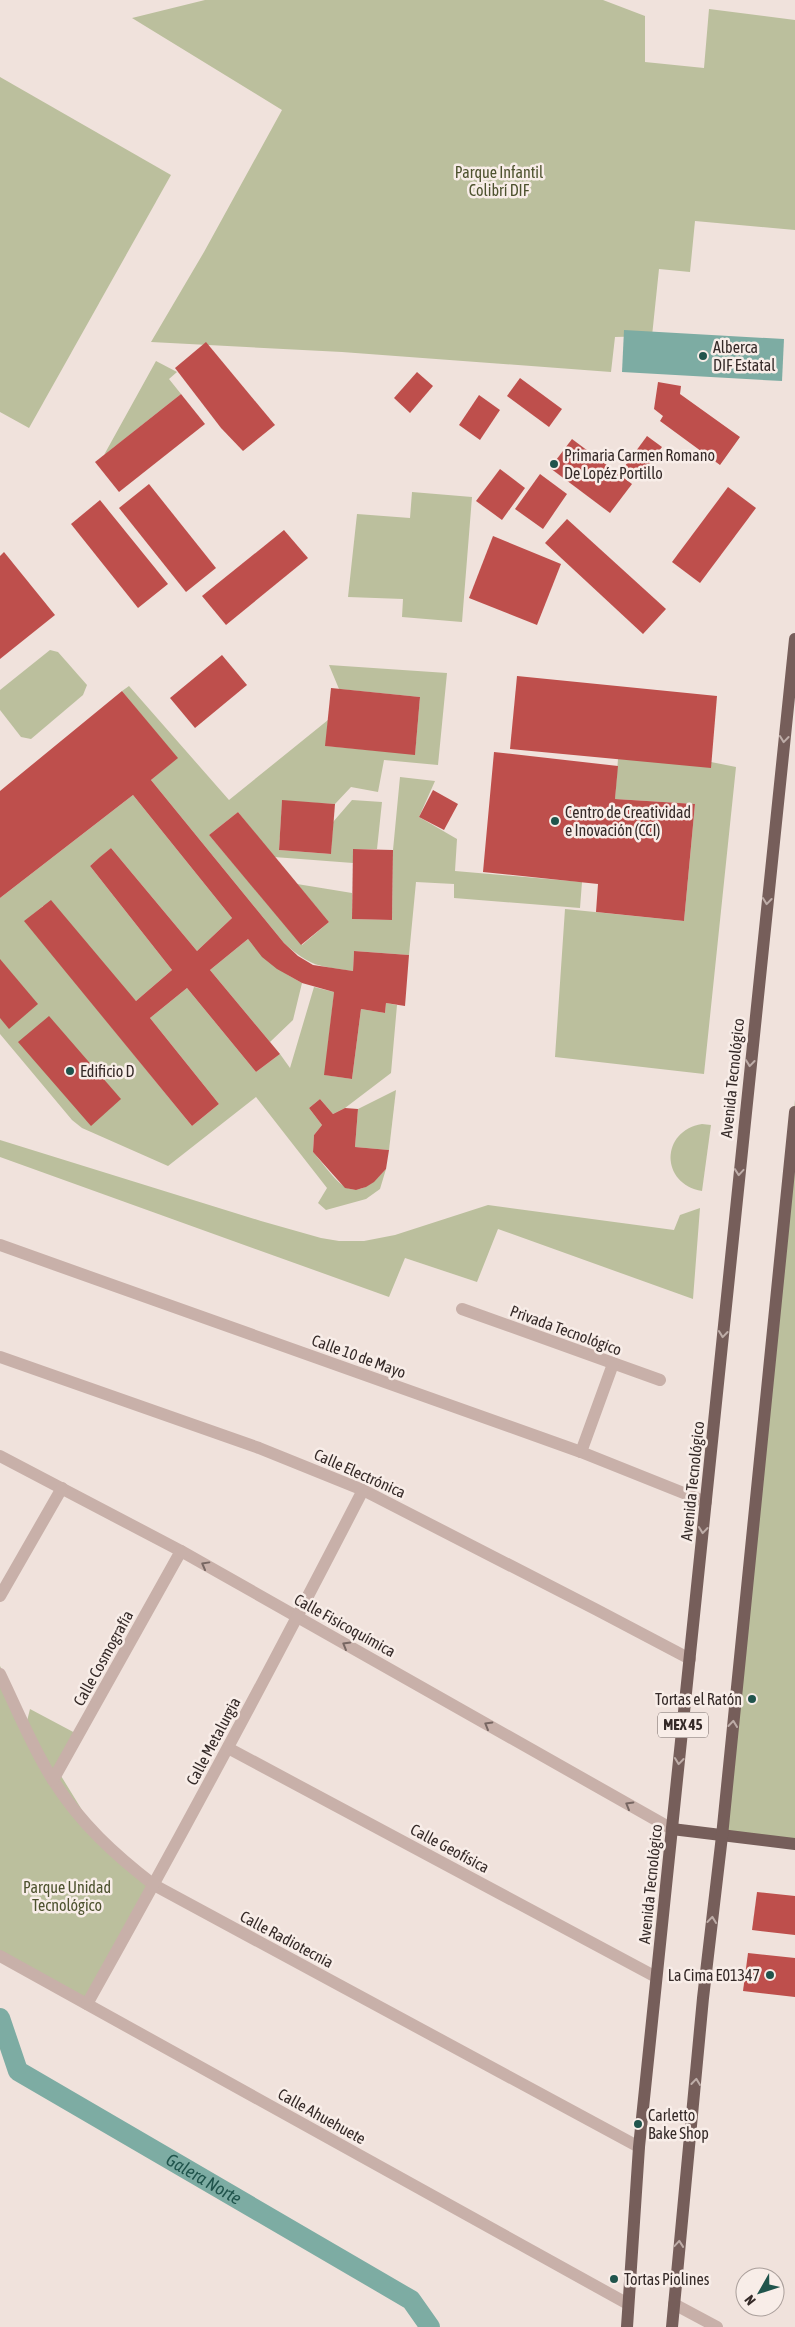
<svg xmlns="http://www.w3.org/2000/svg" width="795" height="2327" viewBox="0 0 795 2327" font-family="'Asap Condensed',sans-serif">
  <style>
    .green { fill: #bbbf9d }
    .water { fill: #7daca3 }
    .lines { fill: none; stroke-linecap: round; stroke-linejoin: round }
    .canal { stroke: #7daca3; stroke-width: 20 }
    .building { fill: #be4f4c }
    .minor { stroke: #c8b0a9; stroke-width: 12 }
    .major { stroke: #765e5a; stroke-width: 12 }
    .oneway { stroke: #beada8 }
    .oneway2 { stroke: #776662 }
    .poi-dot { fill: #20544c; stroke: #f8ede8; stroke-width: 2 }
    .labels { text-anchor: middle; stroke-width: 5; stroke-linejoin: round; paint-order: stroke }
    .shield { fill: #f8ede8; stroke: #706462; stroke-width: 1 }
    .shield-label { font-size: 15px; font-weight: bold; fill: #352a28 }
    .park-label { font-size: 16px; fill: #4d522e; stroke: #f8ede8 }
    .poi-label { font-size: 16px; fill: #352a28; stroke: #f8ede8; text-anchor: start }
    .street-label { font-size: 16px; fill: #352a28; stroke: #f8ede8 }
    .water-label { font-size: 18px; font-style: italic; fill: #20544c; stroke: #f8ede8 }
  </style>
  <rect width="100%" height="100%" fill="#f0e2dc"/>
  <g class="green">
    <polygon points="205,0 603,0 645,16 645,62 704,68 709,9 795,20 795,230 695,221 690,272 659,269 652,336 615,337 611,372 342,352 151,342 204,252 282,110 132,18"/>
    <polygon points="0,77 171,175 29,428 0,412"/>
    <polygon points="156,361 177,372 169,379 181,394 104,455"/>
    <polygon points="412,492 472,497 462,622 402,617 403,599 348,597 357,514 410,518"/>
    <polygon points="50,650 58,652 87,685 83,695 31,739 21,737 0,710 0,690"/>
    <path d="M329 665 447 673 438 765 384 760 378 792 351 787 335 804 282 801 279 850 331 854 333 822 352 800 382 802 377 849H354L353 863 274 857 238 812 209 835 302 945 329 922 297 884 352 893V919L392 920 393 850 400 777 435 781 419 817 457 839 455 871 582 882 580 908 454 898V884L416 882 409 955 354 951 353 971C318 966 311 967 284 943L151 780 177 758 122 691 129 686 229 800 328 720 326 746 415 754 420 697 339 689Z"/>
    <polygon points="618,759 711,762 736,767 704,1074 555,1057 565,909 684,921 695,804 615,799"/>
    <path d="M133 795 232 918 197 951 111 848 90 866 172 970 136 1001 43 906 25 921 192 1126 219 1104 150 1018 187 988 256 1072 280 1054 290 1068 314 987 334 992 325 1075 352 1079 361 1009 385 1013 386 1003 397 1005 391 1073 345 1108 333 1114 320 1099 309 1108 322 1125 314 1135 313 1152C339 1182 350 1210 386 1169L380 1189 366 1199 326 1210 318 1203 327 1188 256 1097 168 1166 82 1128 72 1120 0 1034V898Z"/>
    <path d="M248 939C263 959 280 971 302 983L293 1020 270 1042 210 970Z"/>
    <polygon points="396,1090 389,1150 355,1147 358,1109"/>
    <polygon points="795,1100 795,1844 722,1836"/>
    <path d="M702 1124 711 1125 702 1191C660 1184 660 1131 702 1124Z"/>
    <polygon points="0,1140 261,1221 321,1238 339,1241 364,1241 395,1235 488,1205 674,1230 680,1215 700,1208 693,1299 498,1229 477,1282 405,1258 389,1297 0,1157"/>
    <polygon points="0,1666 27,1721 30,1709 77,1734 58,1771 90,1823 152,1886 85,1997 0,1952"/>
  </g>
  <polygon class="water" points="624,330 784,339 782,381 622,372"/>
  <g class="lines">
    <path class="canal" id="s1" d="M0 2018 18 2071 411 2300 430 2327"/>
  </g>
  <g class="building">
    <polygon points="206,342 275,425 243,451 221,428 175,368"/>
    <polygon points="417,372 433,386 410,413 394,398"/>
    <polygon points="520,378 562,409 549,427 507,396"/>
    <polygon points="658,382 681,386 680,394 740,437 720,465 660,421 663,416 654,409"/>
    <polygon points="181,394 205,424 119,492 95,462"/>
    <polygon points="479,395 500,410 480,440 459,425"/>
    <polygon points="647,436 662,447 640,476 625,466"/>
    <polygon points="572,439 632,484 610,513 550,468"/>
    <polygon points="500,469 525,488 502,520 476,501"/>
    <polygon points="540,474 567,494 543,529 515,509"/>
    <polygon points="149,484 216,568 186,592 119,508"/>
    <polygon points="728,487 756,508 700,583 672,562"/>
    <polygon points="100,500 168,584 138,608 71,524"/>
    <polygon points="567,519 666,609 643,634 545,543"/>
    <polygon points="284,530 308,558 226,625 202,596"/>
    <polygon points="493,536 561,564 537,625 469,598"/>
    <polygon points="4,552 55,615 0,659 0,556"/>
    <polygon points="222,655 247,685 195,728 170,698"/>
    <polygon points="517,676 717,696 711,768 510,749"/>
    <polygon points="331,688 420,697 415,755 325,746"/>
    <polygon points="122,691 178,758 151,780 284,943 298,956 313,965 353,971 354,951 409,955 405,1006 386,1003 385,1013 361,1009 352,1079 324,1075 334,992 302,983 277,969 262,957 248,939 210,970 280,1054 256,1072 187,988 150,1018 219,1104 192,1126 24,921 51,900 136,1001 172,970 90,866 100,857 111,848 197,951 232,918 133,795 0,898 0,791"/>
    <polygon points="494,752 618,766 615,799 695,804 684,921 596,912 598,884 483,872"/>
    <polygon points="433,790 458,804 444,830 419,817"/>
    <polygon points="282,800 335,804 331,854 279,850"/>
    <polygon points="238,812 329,922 301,945 209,835"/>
    <polygon points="353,849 393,850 392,920 352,919"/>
    <polygon points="0,959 38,1004 9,1029 0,1018"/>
    <polygon points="49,1016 121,1099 91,1126 18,1042"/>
    <polygon points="320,1099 333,1114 345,1108 358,1109 355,1147 389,1150 386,1169 374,1182 366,1187 356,1190 345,1188 313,1152 314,1135 322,1125 309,1108"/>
    <polygon points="757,1892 795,1896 795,1935 752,1930"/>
    <polygon points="748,1953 795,1958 795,1997 743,1991"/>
  </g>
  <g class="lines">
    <g class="minor">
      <polyline points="0,1245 581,1452 706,1502"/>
      <polyline points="462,1309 660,1380"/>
      <polyline points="0,1357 259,1448 363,1490 597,1610 690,1659"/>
      <polyline points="581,1452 613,1364"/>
      <polyline points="0,1456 181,1551 672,1829"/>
      <polyline points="0,1596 62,1488"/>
      <path d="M0 1674C17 1709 32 1747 53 1780 81 1824 114 1854 154 1885L639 2147"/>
      <polyline points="228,1748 656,1977"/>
      <polyline points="53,1780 181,1551"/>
      <polyline points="0,1956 628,2304"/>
      <path d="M87 2004C182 1835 274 1663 363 1490"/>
      <polyline points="674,2304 717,2327"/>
    </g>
    <g class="major">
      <polyline points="672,1829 795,1844"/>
      <polyline points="627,2327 639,2147 795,639"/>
      <polyline points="672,2327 703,1998 722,1836 795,1112"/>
    </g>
  </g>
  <defs><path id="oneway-chevron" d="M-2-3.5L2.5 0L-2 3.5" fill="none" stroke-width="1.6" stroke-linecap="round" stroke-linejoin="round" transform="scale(1.25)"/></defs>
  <g class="oneway">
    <use href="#oneway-chevron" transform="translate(784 739) rotate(96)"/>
    <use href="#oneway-chevron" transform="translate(767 901) rotate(96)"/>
    <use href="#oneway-chevron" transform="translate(750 1063) rotate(96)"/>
    <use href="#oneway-chevron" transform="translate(739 1172) rotate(95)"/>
    <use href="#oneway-chevron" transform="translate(723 1334) rotate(96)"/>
    <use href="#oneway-chevron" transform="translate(703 1530) rotate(96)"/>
    <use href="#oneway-chevron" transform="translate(733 1724) rotate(-84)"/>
    <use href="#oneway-chevron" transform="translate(679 1761) rotate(96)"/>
    <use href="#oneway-chevron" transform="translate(712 1920) rotate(-84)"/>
    <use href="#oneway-chevron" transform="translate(696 2082) rotate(-84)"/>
    <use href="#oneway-chevron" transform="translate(679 2244) rotate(-85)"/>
  </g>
  <g class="oneway2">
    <use href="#oneway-chevron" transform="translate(205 1565) rotate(-151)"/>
    <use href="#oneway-chevron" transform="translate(346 1645) rotate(-150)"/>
    <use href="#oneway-chevron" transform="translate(488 1725) rotate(-150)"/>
    <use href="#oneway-chevron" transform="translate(629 1805) rotate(-150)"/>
  </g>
  <g class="poi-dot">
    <circle cx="703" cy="356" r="5"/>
    <circle cx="554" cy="464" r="5"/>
    <circle cx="555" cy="821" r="5"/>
    <circle cx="70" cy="1071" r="5"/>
    <circle cx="752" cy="1699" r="5"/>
    <circle cx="770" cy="1975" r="5"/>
    <circle cx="638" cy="2124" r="5"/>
    <circle cx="614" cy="2279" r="5"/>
  </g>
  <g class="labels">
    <rect class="shield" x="658" y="1712.5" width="50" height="25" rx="4"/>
    <g class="shield-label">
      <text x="683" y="1730">MEX 45</text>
    </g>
    <g class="park-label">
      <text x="499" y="178">Parque Infantil<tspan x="499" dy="18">Colibrí DIF</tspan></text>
      <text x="67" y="1893">Parque Unidad<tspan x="67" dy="18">Tecnológico</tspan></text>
    </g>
    <g class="poi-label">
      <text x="713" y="353">Alberca<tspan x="713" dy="18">DIF Estatal</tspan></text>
      <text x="564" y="461">Primaria Carmen Romano<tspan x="564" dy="18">De Lopéz Portillo</tspan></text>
      <text x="565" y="818">Centro de Creatividad<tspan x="565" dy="18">e Inovación (CCI)</tspan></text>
      <text x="80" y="1077">Edificio D</text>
      <text x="742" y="1705" text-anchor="end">Tortas el Ratón</text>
      <text x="760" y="1981" text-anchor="end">La Cima E01347</text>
      <text x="648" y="2121">Carletto<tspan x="648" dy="18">Bake Shop</tspan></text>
      <text x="624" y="2285">Tortas Piolines</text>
    </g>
    <g class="street-label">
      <text transform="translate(732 1078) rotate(-84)" y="6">Avenida Tecnológico</text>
      <text transform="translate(566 1330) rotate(20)" y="6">Privada Tecnológico</text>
      <text transform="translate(359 1356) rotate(20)" y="6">Calle 10 de Mayo</text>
      <text transform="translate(360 1473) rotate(24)" y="6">Calle Electrónica</text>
      <text transform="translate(692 1481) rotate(-84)" y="6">Avenida Tecnológico</text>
      <text transform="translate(345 1625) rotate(29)" y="6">Calle Fisicoquímica</text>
      <text transform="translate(103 1658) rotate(-61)" y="6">Calle Cosmografía</text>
      <text transform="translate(213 1741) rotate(-62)" y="6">Calle Metalurgia</text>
      <text transform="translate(450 1848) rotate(28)" y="6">Calle Geofísica</text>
      <text transform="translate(650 1884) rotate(-84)" y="6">Avenida Tecnológico</text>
      <text transform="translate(287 1939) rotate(28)" y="6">Calle Radiotecnia</text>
      <text transform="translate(322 2116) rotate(29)" y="6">Calle Ahuehuete</text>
    </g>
    <g class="water-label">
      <text dy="6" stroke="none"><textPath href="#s1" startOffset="271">Galera Norte</textPath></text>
    </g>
  </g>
  <g transform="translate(760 2292) rotate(231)"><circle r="24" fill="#f8ede8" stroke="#aa9f9b"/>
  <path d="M0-4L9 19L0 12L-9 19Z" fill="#20544c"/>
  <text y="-8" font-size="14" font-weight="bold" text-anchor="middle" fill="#352a28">N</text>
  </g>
</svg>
